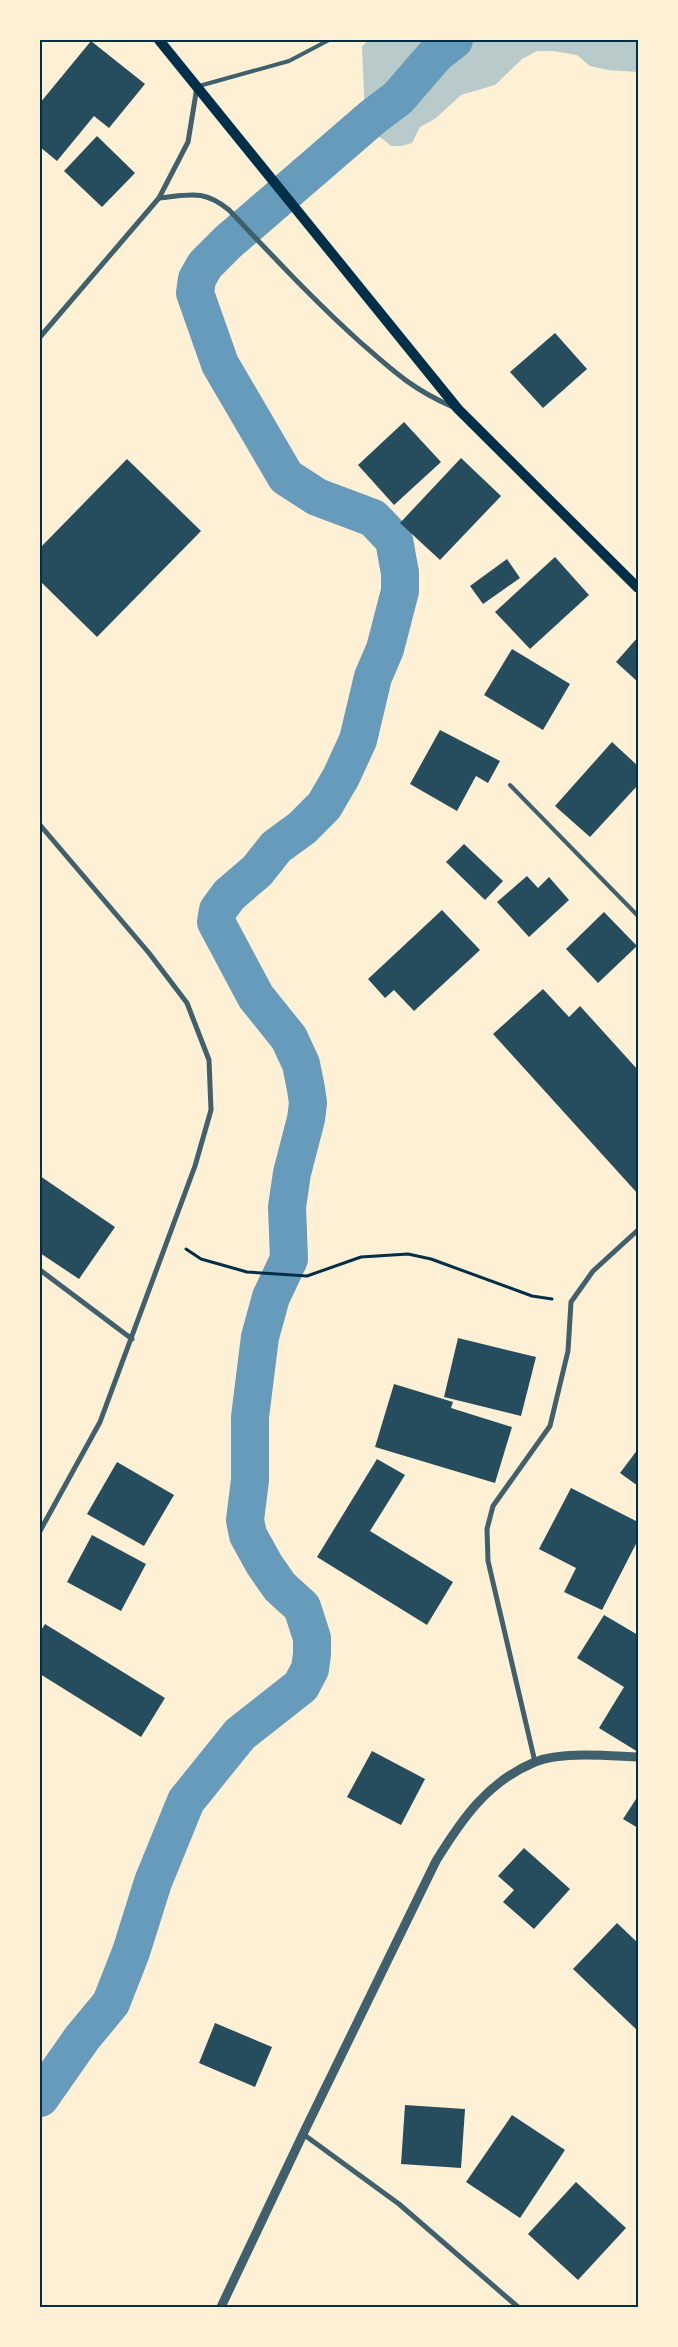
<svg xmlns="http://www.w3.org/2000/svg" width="678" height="2347" viewBox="0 0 678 2347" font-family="Figtree,sans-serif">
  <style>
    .green { fill: #b9caca }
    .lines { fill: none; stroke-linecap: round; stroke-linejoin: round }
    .canal { stroke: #669bbc; stroke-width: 38 }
    .building { fill: #264d5e }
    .path { stroke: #003049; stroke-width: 3 }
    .service { stroke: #3f606c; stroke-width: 4 }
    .minor { stroke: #3f606c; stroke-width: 5 }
    .tertiary { stroke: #3f606c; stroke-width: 9 }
    .secondary { stroke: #003049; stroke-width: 10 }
    .neatline { fill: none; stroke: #003049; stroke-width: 2 }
  </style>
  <rect width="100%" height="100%" fill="#fdf0d5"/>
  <polygon class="green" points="369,40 638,40 638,72 608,70 590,66 577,55 553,51 537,51 522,59 495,85 461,95 436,118 420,127 412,143 401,146 391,146 380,137 365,118 362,46"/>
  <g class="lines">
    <polyline class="canal" points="40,2098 82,2038 111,2003 131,1952 153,1882 186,1801 240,1734 301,1686 310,1669 312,1654 312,1638 302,1607 280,1587 264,1564 248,1535 245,1520 250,1480 250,1417 260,1337 271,1297 289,1259 287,1207 292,1173 306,1119 308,1103 306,1089 301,1064 289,1038 256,997 216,922 218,910 229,895 257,871 276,847 302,828 324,806 341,777 358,740 373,677 385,649 400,591 400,573 394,540 373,518 317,497 286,477 220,364 195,293 197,279 205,265 228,242 374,116 398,98 436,54 454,40"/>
  </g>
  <g class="building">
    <polygon points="91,41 145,84 109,128 94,116 57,161 40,147 40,103"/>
    <polygon points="97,136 135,173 102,207 64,171"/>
    <polygon points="555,333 587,369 543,408 510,372"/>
    <polygon points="404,422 441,462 394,505 358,465"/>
    <polygon points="461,458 501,496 440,560 400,523"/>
    <polygon points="127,459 201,531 97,637 40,581 40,548"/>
    <polygon points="555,557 589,595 530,649 495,612"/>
    <polygon points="507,559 520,578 483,604 470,586"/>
    <polygon points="638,637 638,682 616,662"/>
    <polygon points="512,649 570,684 543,730 484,695"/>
    <polygon points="440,730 500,761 488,783 476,776 457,811 410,784"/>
    <polygon points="612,742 638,766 638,785 590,837 555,806"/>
    <polygon points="464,844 503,881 485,900 446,862"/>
    <polygon points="527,876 538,888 549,877 569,900 529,937 497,902"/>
    <polygon points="442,910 480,950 414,1011 394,990 385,998 368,979"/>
    <polygon points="604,912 637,946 598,983 566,949"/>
    <polygon points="543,989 569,1017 580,1006 638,1070 638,1194 493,1034"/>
    <polygon points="40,1176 115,1227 79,1279 40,1253"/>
    <polygon points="458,1338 536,1357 521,1416 444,1397"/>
    <polygon points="394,1384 453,1402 451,1408 512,1427 495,1483 375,1447"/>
    <polygon points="638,1449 638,1486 620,1473"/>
    <polygon points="377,1459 405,1475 370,1531 453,1582 427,1625 317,1557"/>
    <polygon points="117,1462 174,1495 144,1546 87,1514"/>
    <polygon points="571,1488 638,1522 638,1540 602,1610 564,1592 576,1568 539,1549"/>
    <polygon points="92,1535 146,1564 121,1611 67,1582"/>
    <polygon points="604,1615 638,1635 638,1752 599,1728 624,1687 577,1658"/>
    <polygon points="45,1624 165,1698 141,1737 40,1674 40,1632"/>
    <polygon points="372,1751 425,1779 401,1825 347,1797"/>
    <polygon points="638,1796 638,1828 623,1819"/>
    <polygon points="524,1848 570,1889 534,1929 503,1902 514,1890 498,1876"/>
    <polygon points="617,1923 638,1943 638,2031 573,1969"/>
    <polygon points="215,2023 272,2047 255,2087 199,2063"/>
    <polygon points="405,2105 465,2109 461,2168 401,2164"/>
    <polygon points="512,2115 565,2150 520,2218 466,2182"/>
    <polygon points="576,2182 626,2228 578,2280 528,2234"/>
  </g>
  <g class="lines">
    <polyline class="path" points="186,1249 201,1259 247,1272 307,1276 361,1257 408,1254 431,1259 532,1296 552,1299"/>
    <g class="service">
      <polyline points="199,86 289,61 329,40"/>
      <polyline points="510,785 638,916"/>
    </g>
    <g class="minor">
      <path d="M159 198C190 195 203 189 229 210 272 255 314 301 360 342 393 371 412 389 453 407"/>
      <polyline points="40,337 159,198 188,142 197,87"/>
      <polyline points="40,825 149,953 187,1003 209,1060 211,1110 195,1166 100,1422 40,1531"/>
      <polyline points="40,1270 132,1339"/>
      <polyline points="535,1762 488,1561 487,1529 493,1506 550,1426 568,1351 571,1302 593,1271 638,1230"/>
      <polyline points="303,2134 399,2204 518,2307"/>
    </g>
    <path class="tertiary" d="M221 2307 303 2134 436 1861C462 1819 487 1782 535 1762 560 1751 610 1756 638 1757"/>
    <polyline class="secondary" points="159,40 458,409 638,588"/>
  </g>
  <rect width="678" height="2347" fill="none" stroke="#fdf0d5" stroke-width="82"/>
  <rect x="41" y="41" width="596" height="2265" class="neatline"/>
</svg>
